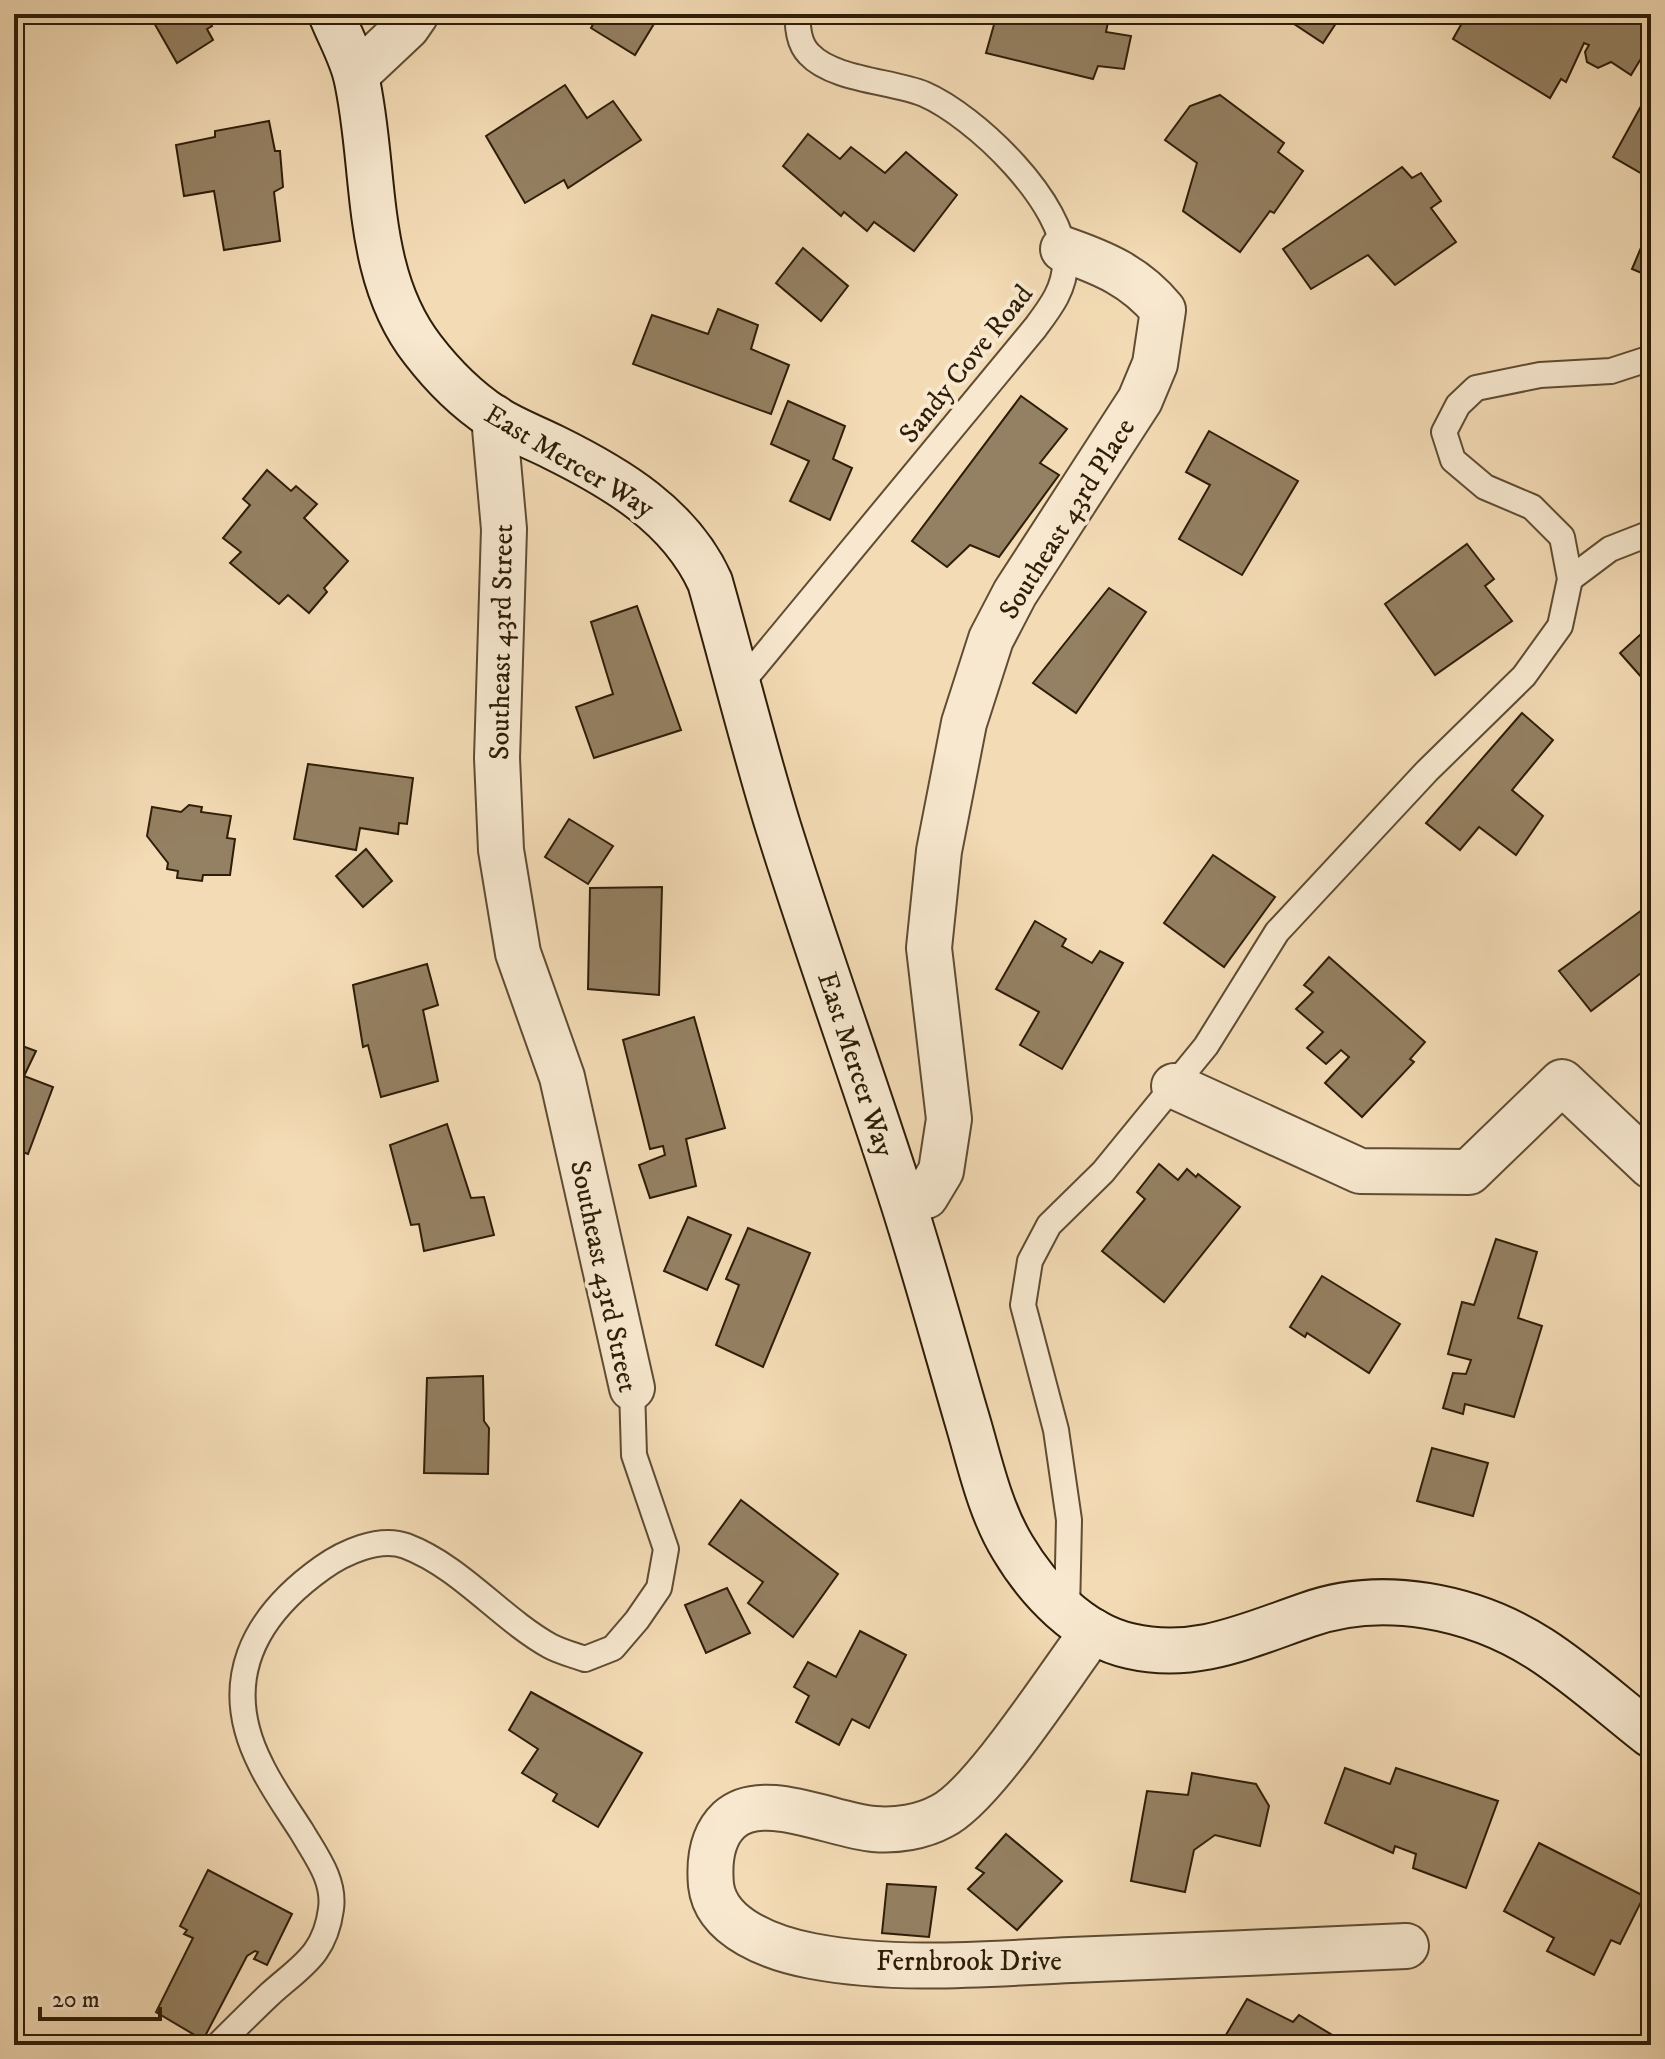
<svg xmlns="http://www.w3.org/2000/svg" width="1665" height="2059" viewBox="0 0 1665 2059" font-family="'IM FELL DW Pica',serif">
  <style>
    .building { fill: #948062; stroke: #2e1d08; stroke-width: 2 }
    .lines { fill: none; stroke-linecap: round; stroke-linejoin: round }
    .lane-casing { stroke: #5f4c33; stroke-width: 28 }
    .street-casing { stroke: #5f4c33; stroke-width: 48 }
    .secondary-casing { stroke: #2e1d08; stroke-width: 48 }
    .lane { stroke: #f7e8cf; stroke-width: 24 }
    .street { stroke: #f7e8cf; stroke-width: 44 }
    .secondary { stroke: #f7e8cf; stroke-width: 44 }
    .labels { text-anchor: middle; stroke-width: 8; stroke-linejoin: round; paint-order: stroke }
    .street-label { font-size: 28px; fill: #2e1d08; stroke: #f7e8cf }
  </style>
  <rect width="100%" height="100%" fill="#f3dbb5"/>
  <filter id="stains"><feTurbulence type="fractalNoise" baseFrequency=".0025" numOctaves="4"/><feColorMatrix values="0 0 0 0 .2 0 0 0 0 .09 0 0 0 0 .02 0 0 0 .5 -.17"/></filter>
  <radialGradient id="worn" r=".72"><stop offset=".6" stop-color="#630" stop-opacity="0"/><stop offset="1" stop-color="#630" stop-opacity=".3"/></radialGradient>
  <g class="building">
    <polygon points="149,14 206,14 212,26 207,29 213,40 177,63"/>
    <polygon points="599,14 660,14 635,55 591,28"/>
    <polygon points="997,14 1109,17 1106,32 1131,36 1124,69 1098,66 1093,79 986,53"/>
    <polygon points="1279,14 1342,14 1323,43"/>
    <polygon points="1467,14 1648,14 1651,16 1651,42 1631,75 1611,62 1598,68 1587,62 1585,52 1589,45 1584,43 1566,82 1561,79 1550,98 1453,39"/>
    <polygon points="565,85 587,118 613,101 641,140 568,188 564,180 525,203 486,136"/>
    <polygon points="1651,88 1651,179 1613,157"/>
    <polygon points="1220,95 1284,143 1278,152 1303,171 1274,213 1270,211 1240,252 1183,211 1197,163 1165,140 1190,106"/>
    <polygon points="269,121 275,151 280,151 283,187 274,192 280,241 224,250 214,191 184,196 176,145 215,137 215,131"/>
    <polygon points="808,134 840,159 851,147 885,173 906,152 957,195 914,251 874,222 867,231 844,212 841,216 783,166"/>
    <polygon points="1402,167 1412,178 1421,173 1441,201 1431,208 1456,242 1395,285 1368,255 1311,289 1283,249"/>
    <polygon points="1651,224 1651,277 1632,269"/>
    <polygon points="803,248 848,286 821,321 776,283"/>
    <polygon points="718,309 758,325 751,349 789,365 771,414 633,364 652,315 708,334"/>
    <polygon points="1021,396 1067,429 1040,463 1059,475 999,557 970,545 947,567 912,541"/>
    <polygon points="788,401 845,426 833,459 852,468 830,520 790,501 809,461 771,444"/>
    <polygon points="1209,431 1298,481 1242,575 1179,539 1210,485 1186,472"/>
    <polygon points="267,470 291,491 296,486 317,504 304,518 348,561 324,588 327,592 309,613 288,595 279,604 230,563 241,552 223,538 250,505 243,499"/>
    <polygon points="1467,544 1494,579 1485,586 1512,621 1435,675 1385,604"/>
    <polygon points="1109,588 1146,612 1076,713 1033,683"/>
    <polygon points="637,606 681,730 594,758 576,707 613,694 591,622"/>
    <polygon points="1651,625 1651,688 1620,653"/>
    <polygon points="1522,713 1553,740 1512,790 1543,816 1516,855 1479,827 1460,850 1426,823"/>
    <polygon points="308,764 413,778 407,824 399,823 398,834 360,828 356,850 294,839"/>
    <polygon points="189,805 202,807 201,812 231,816 227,838 235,839 230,875 203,875 202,881 177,878 178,871 167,869 168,863 147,836 152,807 181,812"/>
    <polygon points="569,819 613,846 588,884 545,857"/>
    <polygon points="366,849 392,881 363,907 336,876"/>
    <polygon points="1213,855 1275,897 1224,967 1164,923"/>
    <polygon points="662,887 659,995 588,989 590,888"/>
    <polygon points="1646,907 1651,913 1651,977 1645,970 1591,1011 1559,971"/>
    <polygon points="1035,921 1066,939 1062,946 1092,963 1100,951 1123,963 1062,1069 1020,1045 1039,1012 996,989"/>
    <polygon points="1329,957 1425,1042 1410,1059 1414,1062 1362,1117 1325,1083 1349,1057 1341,1050 1326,1064 1307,1048 1323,1032 1296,1009 1313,992 1304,985"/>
    <polygon points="427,964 438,1005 423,1010 438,1081 381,1097 368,1045 363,1047 353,985"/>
    <polygon points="694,1017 725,1128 686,1139 696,1186 650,1198 639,1165 665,1155 663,1146 650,1149 623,1040"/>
    <polygon points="14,1043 36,1051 24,1076 53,1087 28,1154 14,1149"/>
    <polygon points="447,1124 471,1198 484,1197 494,1235 424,1251 419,1224 411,1225 390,1145"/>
    <polygon points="1159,1164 1178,1180 1187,1169 1196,1177 1198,1174 1240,1207 1164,1302 1102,1251 1145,1199 1137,1192"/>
    <polygon points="688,1217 731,1235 707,1290 664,1271"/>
    <polygon points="748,1228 810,1253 763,1367 716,1345 739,1285 726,1279"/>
    <polygon points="1496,1239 1537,1252 1518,1318 1542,1326 1514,1417 1465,1404 1463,1414 1443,1408 1453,1373 1466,1374 1471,1360 1448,1354 1462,1302 1474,1305"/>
    <polygon points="1322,1276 1400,1324 1369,1373 1307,1333 1305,1337 1290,1327"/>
    <polygon points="483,1376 484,1421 489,1428 488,1474 424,1473 427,1378"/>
    <polygon points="1432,1448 1488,1463 1473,1516 1417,1501"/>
    <polygon points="741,1500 838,1574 793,1637 748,1603 763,1582 709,1544"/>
    <polygon points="727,1588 750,1633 706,1653 685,1605"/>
    <polygon points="860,1631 906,1655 869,1728 852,1719 839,1745 796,1722 809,1696 794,1687 808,1662 836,1677"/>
    <polygon points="531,1692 642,1753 598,1827 553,1801 557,1794 522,1773 538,1749 509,1730"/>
    <polygon points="1345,1768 1390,1784 1396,1768 1498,1801 1466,1888 1413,1868 1416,1854 1395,1846 1393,1853 1325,1823"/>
    <polygon points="1192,1773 1256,1784 1269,1806 1260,1846 1215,1835 1194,1850 1185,1892 1131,1881 1147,1791 1188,1795"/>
    <polygon points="1006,1834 1062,1881 1017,1930 968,1889 984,1873 976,1868"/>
    <polygon points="1539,1843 1644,1896 1620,1944 1611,1940 1594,1975 1547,1951 1554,1938 1504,1911"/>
    <polygon points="208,1870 292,1914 267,1965 254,1959 258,1952 255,1951 247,1956 203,2040 156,2012 193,1938 184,1934 187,1930 180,1926"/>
    <polygon points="887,1884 936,1887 929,1937 882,1933"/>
    <polygon points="1247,1999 1293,2022 1299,2015 1339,2039 1335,2045 1220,2045"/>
  </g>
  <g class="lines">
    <defs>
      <g id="lane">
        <polyline points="1570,579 1610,549 1651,533"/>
        <path d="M739 686 1035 328C1050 308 1065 289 1065 263 1066 203 975 116 924 94 892 81 833 80 809 54 799 44 797 27 798 14"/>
        <polyline points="1067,1612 1069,1520 1056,1430 1023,1305 1030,1261 1049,1225 1103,1172 1206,1046 1277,932 1427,771 1524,676 1560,626 1570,579 1562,537 1532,507 1485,487 1453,460 1444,432 1458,405 1476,388 1540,375 1611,371 1651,358"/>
        <path d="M218 2045C235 2028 252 2011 270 1994 301 1966 325 1955 331 1909 335 1880 316 1856 302 1832 288 1810 272 1788 261 1765 219 1683 252 1618 322 1568 343 1553 379 1536 406 1546 461 1567 500 1618 550 1646 561 1652 574 1655 585 1659L613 1648 637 1620 659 1588 666 1549 634 1455 632 1388"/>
      </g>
      <g id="street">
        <polyline points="356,75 407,27 416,14"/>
        <polyline points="494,417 504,529 497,758 501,850 518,953 562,1077 632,1388"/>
        <polyline points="1174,1086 1360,1171 1469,1172 1562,1082 1651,1166"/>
        <path d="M902 1198 926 1196 941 1171 949 1119 929 948 939 851 964 723 991 639 1015 593 1140 400 1155 364 1163 310C1135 276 1103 263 1063 249"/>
        <path d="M1093 1631C1061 1673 983 1796 942 1816 922 1827 896 1831 874 1829 833 1826 763 1789 729 1820 711 1837 709 1862 711 1885 716 1929 774 1949 812 1956 897 1972 986 1964 1071 1960 1183 1956 1294 1951 1406 1946"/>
      </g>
      <path id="secondary" d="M331 14C339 34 351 55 356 76 377 167 362 272 423 350 443 376 466 399 493 417 511 429 533 437 553 447 616 478 680 516 710 582 733 663 753 745 778 826 817 951 862 1074 902 1199 925 1271 945 1344 966 1416 979 1459 989 1509 1013 1548 1038 1590 1080 1635 1130 1646 1195 1661 1246 1636 1307 1615 1382 1588 1473 1606 1540 1649 1579 1674 1615 1707 1651 1735"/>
    </defs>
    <use href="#lane" class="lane-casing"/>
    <use href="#street" class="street-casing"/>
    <use href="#secondary" class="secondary-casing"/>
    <use href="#lane" class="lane"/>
    <use href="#street" class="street"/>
    <use href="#secondary" class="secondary"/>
  </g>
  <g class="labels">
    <g class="street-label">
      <text transform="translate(965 363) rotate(-51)" y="10">Sandy Cove Road</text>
      <text transform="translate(570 460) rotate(31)" y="10">East Mercer Way</text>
      <text transform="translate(1066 518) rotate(-58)" y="10">Southeast 43rd Place</text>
      <text transform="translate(500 642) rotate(-89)" y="10">Southeast 43rd Street</text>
      <text transform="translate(857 1064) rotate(72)" y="10">East Mercer Way</text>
      <text transform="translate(605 1276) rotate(78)" y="10">Southeast 43rd Street</text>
      <text x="969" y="1970">Fernbrook Drive</text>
    </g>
  </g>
  <rect width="1665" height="2059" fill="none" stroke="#f3dbb5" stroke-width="48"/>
  <rect x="16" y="16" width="1633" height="2027" fill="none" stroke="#2e1d08" stroke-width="4"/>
  <rect x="24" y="24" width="1617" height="2011" fill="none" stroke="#2e1d08" stroke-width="2"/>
  <path d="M40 2007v12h120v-12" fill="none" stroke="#2e1d08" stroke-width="4"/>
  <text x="52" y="2007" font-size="24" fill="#2e1d08" stroke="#f7e8cf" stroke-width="6" paint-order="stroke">20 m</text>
  <rect width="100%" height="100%" filter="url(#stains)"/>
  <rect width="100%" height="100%" fill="url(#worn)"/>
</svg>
